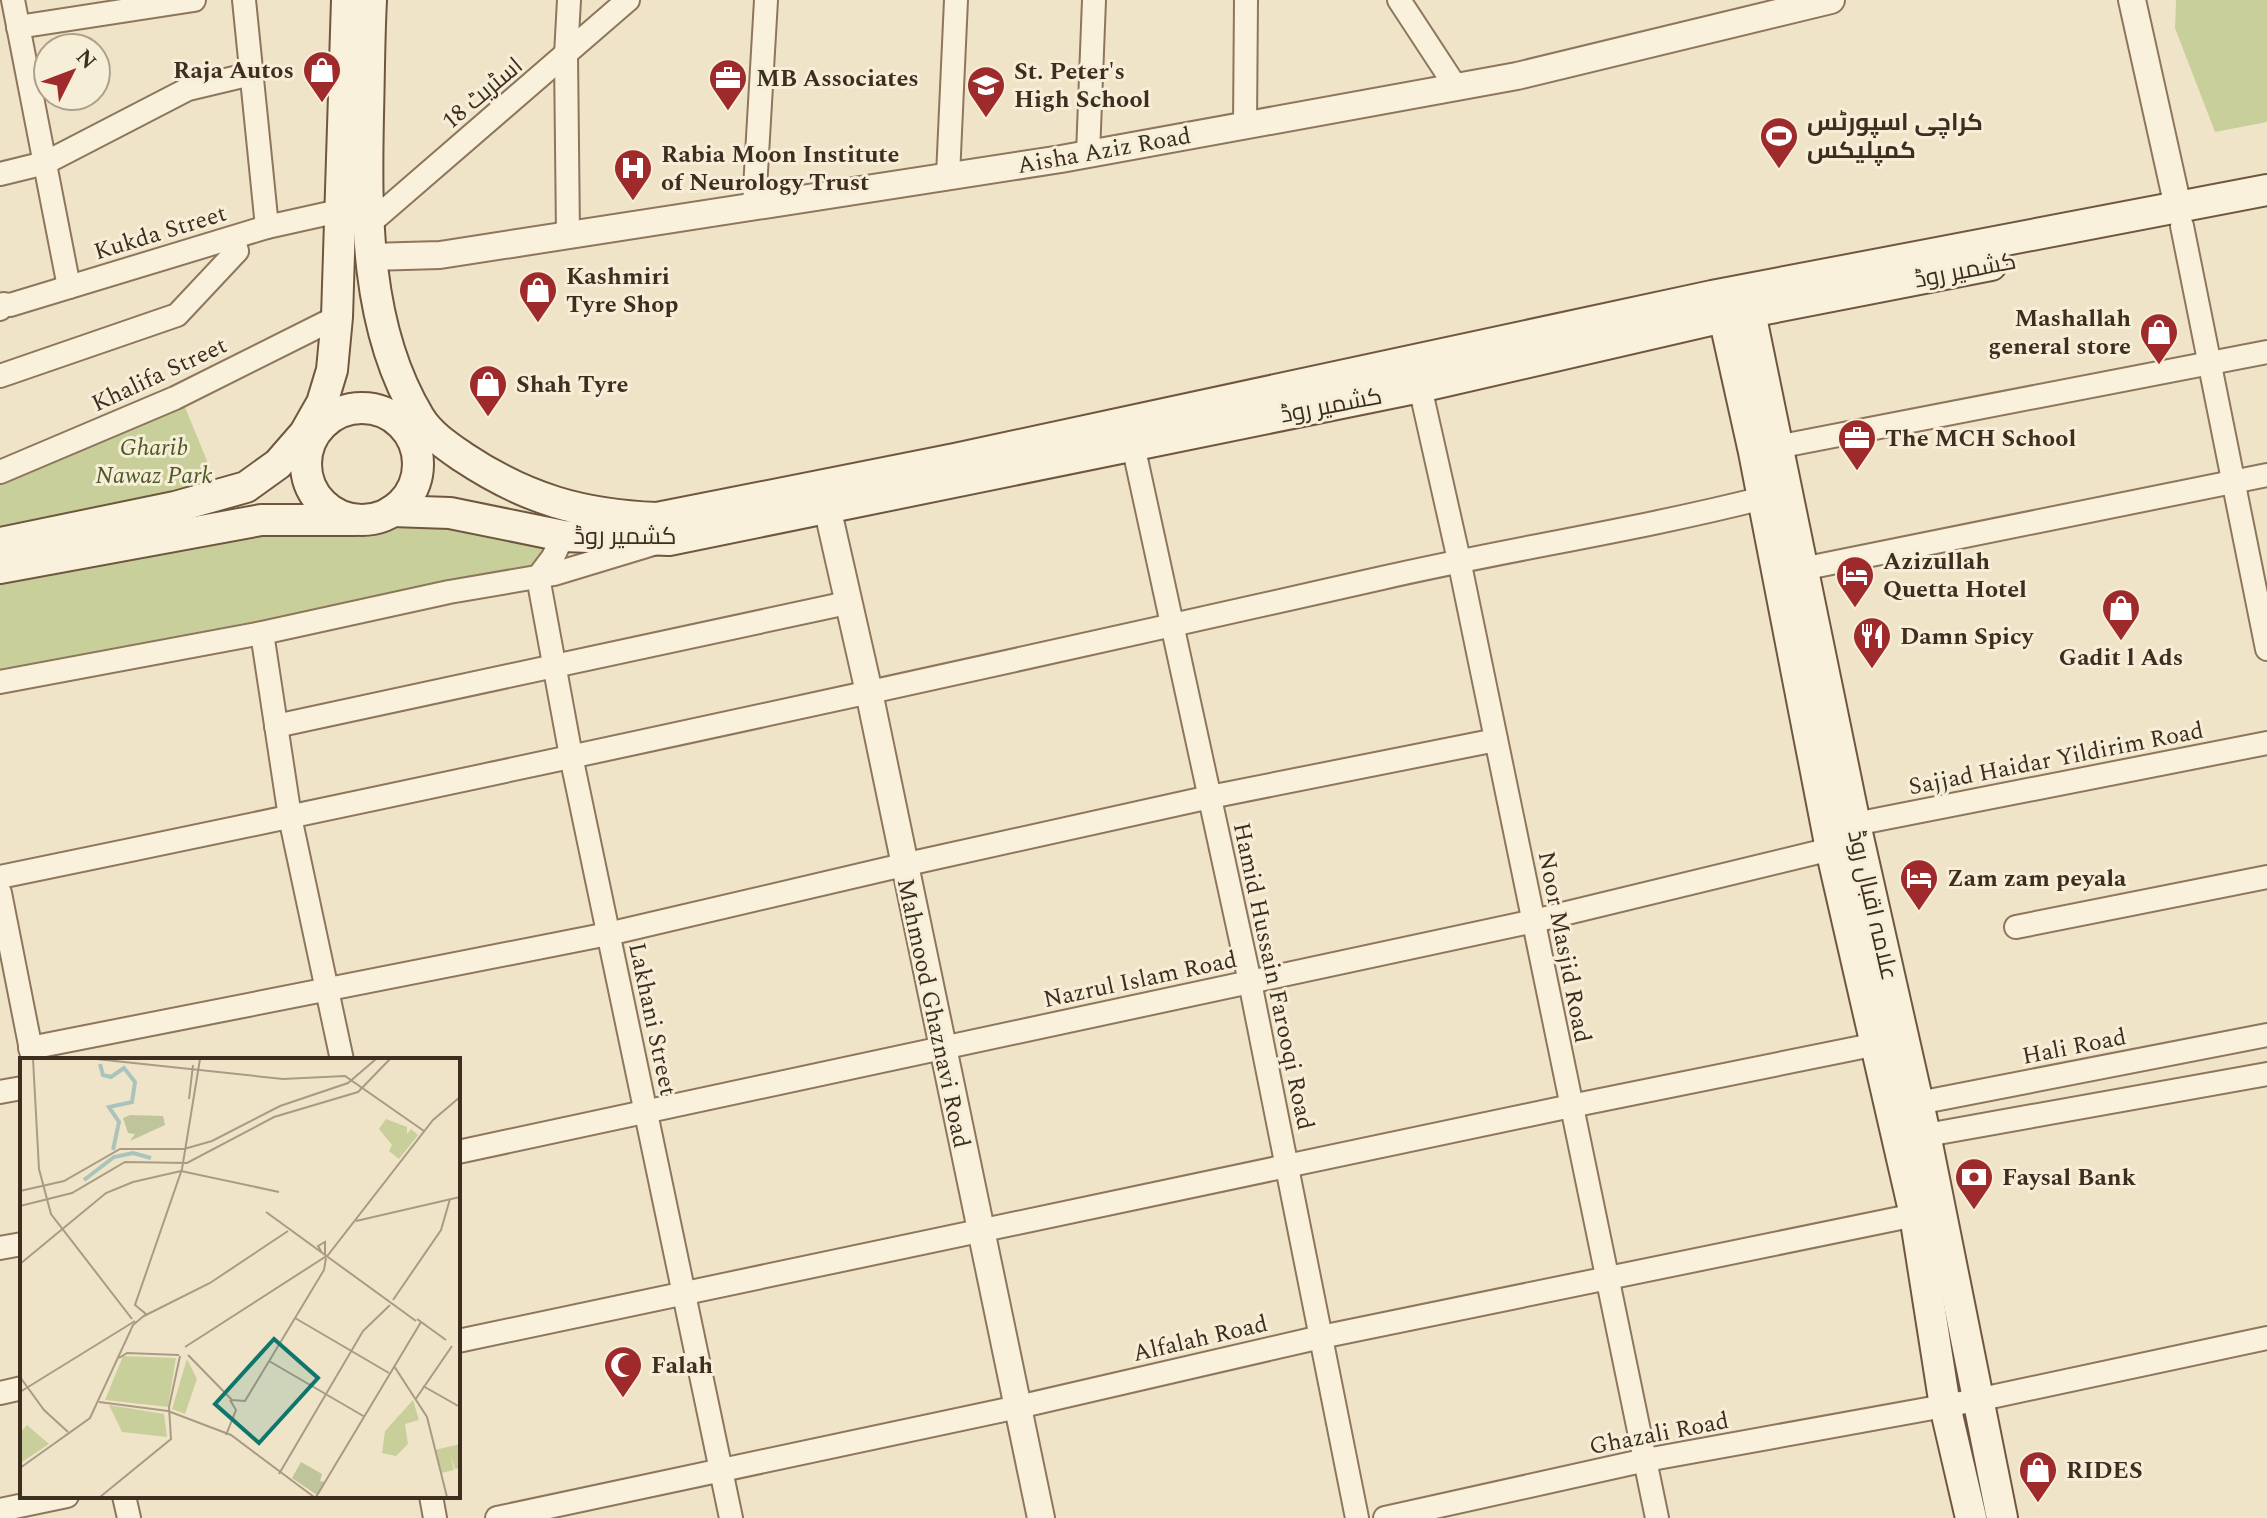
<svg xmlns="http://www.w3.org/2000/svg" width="2267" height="1518" viewBox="0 0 2267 1518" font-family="Spectral,Cairo,serif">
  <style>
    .green { fill: #c9cf9b }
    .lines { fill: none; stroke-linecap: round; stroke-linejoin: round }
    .minor-casing { stroke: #8d765c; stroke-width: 26 }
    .tertiary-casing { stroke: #8d765c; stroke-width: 30 }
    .secondary-casing { stroke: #6f573f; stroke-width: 34 }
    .minor { stroke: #faf1dc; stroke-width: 22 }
    .tertiary { stroke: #faf1dc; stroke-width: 26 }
    .secondary { stroke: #faf1dc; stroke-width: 30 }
    .labels { text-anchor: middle; stroke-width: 6; stroke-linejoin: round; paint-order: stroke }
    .poi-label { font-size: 24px; font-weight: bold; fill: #3d2e20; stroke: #f7eed8; text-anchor: start }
    .street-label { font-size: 24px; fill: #3d2e20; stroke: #f7eed8 }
    .park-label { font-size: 24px; font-style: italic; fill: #4d5a26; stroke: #f7eed8 }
    .inset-river { fill: none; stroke: #a9c4bc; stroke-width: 4 }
    .inset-road { fill: none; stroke: #a89b85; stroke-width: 2 }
    .view { fill: #0f766e; fill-opacity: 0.15; stroke: #0f766e; stroke-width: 4 }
    .inset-edge { fill: none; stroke: #3d2e20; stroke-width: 4 }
  </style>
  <rect width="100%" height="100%" fill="#f0e4c8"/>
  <g class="green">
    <polygon points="2176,0 2267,0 2267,122 2215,132 2175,28"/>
    <polygon points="180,395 221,495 0,543 0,472"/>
    <polygon points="392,511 563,536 538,577 0,682 0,568 261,520 375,519"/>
  </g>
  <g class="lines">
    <defs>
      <g id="minor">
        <polyline points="13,0 69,287"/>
        <polyline points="244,0 267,227"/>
        <polyline points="1399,0 1456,87"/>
        <polyline points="18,27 194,0"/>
        <polyline points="1245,125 1246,0"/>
        <polyline points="1088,154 1094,0"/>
        <polyline points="0,174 45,163 188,89 251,74"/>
        <polyline points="948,176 956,0"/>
        <polyline points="754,206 766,0"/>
        <polyline points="369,224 628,0"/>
        <polyline points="2182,226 2267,649"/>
        <polyline points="568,235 566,55 569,0"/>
        <polyline points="0,309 4,304 10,305 267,227 339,211"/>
        <polyline points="0,376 177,315 237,251 233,238"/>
        <polyline points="1420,387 1459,560 1657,1518"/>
        <polyline points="1133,445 1250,982 1357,1518"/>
        <polyline points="1766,449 2267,352"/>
        <polyline points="0,472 175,398 337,317"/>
        <polyline points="563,536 553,557 538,577 571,756 731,1518"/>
        <polyline points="1802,569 2267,475"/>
        <polyline points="262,633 290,817 342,1060"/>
        <polyline points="0,682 262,633 449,592 554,574 653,544"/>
        <polyline points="276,726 847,603"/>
        <polyline points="1855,824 2267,743"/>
        <path d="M0 877C461 782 922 682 1382 578 1508 549 1637 530 1763 498"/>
        <polyline points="0,893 33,1060"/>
        <polyline points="2016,927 2267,877"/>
        <polyline points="30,1048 608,934 903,865 1210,797 1496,740"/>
        <polyline points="0,1092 22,1088"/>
        <polyline points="1903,1106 2267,1035"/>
        <polyline points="1910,1138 2267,1074"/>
        <polyline points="458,1152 1534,921 1831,849"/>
        <polyline points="0,1248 22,1244"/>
        <polyline points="458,1341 1571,1106 1877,1044"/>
        <polyline points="0,1393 22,1388"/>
        <polyline points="124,1496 129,1518"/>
        <polyline points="431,1496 435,1518"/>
        <polyline points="0,1510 67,1496"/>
        <polyline points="497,1518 1018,1407 1321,1337 1915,1215"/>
        <polyline points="1385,1518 1646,1460 1977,1400 2267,1338"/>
      </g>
      <g id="tertiary">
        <polyline points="2132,0 2178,207"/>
        <polyline points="370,257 440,255 1061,159 1517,76 1831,0"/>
        <polyline points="827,507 869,692 1041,1518"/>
      </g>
      <g id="secondary">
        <path d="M371 0C369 38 369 77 368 115 366 215 365 328 419 417 429 434 447 446 463 457 526 499 582 515 657 518L955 459 1712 296 2267 190"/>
        <polyline points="1746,293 1855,824 1925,1134 2002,1518"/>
        <polyline points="1724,317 1754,452 1831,849 1915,1215 1945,1406 1971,1518"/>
        <circle cx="362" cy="464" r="56"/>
        <polyline points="392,511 450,513 563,536 669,540 1420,387 1724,317 1991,265"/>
        <polyline points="0,543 175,507 246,487 278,464 305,433 322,403 332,370 337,317 347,0"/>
        <polyline points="0,568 261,520 354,520"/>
      </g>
    </defs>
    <use href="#minor" class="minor-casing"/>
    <use href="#tertiary" class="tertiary-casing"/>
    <use href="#secondary" class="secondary-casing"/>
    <use href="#minor" class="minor"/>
    <use href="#tertiary" class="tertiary"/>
    <use href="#secondary" class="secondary"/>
  </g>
  <defs>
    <symbol id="shop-pin" viewBox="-11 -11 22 30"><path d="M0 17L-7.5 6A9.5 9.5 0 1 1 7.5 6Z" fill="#9e2a2b" stroke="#f7eed8"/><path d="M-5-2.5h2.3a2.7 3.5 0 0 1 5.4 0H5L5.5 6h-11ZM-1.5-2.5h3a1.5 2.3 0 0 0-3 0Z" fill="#fff"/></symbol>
    <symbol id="office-pin" viewBox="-11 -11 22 30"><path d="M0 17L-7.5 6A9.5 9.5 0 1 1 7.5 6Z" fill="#9e2a2b" stroke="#f7eed8"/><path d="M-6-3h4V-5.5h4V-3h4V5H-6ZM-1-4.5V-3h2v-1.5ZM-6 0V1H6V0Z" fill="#fff"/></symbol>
    <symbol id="school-pin" viewBox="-11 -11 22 30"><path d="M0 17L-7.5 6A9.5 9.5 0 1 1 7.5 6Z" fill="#9e2a2b" stroke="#f7eed8"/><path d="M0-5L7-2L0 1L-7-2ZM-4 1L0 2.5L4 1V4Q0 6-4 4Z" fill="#fff"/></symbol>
    <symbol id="stadium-pin" viewBox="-11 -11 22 30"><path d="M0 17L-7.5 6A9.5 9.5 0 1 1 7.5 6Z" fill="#9e2a2b" stroke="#f7eed8"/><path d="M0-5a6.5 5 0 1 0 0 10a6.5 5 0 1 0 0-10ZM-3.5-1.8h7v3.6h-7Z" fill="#fff"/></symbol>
    <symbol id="hospital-pin" viewBox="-11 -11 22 30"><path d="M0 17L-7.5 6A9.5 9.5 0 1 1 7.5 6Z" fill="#9e2a2b" stroke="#f7eed8"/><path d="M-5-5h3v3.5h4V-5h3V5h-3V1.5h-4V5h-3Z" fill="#fff"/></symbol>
    <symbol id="hotel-pin" viewBox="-11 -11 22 30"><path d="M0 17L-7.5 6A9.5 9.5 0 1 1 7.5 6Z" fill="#9e2a2b" stroke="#f7eed8"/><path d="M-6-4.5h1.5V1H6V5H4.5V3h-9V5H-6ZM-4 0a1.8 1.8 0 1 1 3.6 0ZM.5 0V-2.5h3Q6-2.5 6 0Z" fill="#fff"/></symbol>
    <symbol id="restaurant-pin" viewBox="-11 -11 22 30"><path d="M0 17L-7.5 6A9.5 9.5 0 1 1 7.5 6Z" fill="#9e2a2b" stroke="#f7eed8"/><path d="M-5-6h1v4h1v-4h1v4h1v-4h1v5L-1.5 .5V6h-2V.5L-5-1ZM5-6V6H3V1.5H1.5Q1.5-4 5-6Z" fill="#fff"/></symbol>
    <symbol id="bank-pin" viewBox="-11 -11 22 30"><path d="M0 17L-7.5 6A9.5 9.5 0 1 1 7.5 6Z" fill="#9e2a2b" stroke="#f7eed8"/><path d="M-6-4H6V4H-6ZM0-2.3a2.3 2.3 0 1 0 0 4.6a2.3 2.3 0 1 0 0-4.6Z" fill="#fff"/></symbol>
    <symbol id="mosque-pin" viewBox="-11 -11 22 30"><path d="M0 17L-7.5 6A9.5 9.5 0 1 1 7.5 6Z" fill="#9e2a2b" stroke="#f7eed8"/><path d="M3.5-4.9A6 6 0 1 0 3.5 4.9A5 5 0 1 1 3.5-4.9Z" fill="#fff"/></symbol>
  </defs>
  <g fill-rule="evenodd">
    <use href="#shop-pin" x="300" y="48" width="44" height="60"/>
    <use href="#office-pin" x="706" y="56" width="44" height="60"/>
    <use href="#school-pin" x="964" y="63" width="44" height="60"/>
    <use href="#stadium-pin" x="1757" y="114" width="44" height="60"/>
    <use href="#hospital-pin" x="611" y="146" width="44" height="60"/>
    <use href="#shop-pin" x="516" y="268" width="44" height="60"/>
    <use href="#shop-pin" x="2137" y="310" width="44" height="60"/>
    <use href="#shop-pin" x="466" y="362" width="44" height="60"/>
    <use href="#office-pin" x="1835" y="416" width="44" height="60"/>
    <use href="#hotel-pin" x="1833" y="553" width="44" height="60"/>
    <use href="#shop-pin" x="2099" y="586" width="44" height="60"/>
    <use href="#restaurant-pin" x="1850" y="614" width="44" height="60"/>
    <use href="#hotel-pin" x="1897" y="856" width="44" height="60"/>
    <use href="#bank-pin" x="1952" y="1155" width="44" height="60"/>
    <use href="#mosque-pin" x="601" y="1343" width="44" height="60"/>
    <use href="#shop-pin" x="2016" y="1448" width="44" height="60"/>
  </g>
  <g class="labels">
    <g class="poi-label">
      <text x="294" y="78" text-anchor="end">Raja Autos</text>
      <text x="1014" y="79">St. Peter's<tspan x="1014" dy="28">High School</tspan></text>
      <text x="756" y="86">MB Associates</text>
      <text x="1807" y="130">کراچی اسپورٹس<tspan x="1807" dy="28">کمپلیکس</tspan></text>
      <text x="661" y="162">Rabia Moon Institute<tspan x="661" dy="28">of Neurology Trust</tspan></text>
      <text x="566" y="284">Kashmiri<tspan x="566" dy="28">Tyre Shop</tspan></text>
      <text x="2131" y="326" text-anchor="end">Mashallah<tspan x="2131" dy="28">general store</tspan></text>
      <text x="516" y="392">Shah Tyre</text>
      <text x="1885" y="446">The MCH School</text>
      <text x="1883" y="569">Azizullah<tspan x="1883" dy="28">Quetta Hotel</tspan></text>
      <text x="1900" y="644">Damn Spicy</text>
      <text x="2121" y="665" text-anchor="middle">Gadit l Ads</text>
      <text x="1947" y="886">Zam zam peyala</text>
      <text x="2002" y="1185">Faysal Bank</text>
      <text x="651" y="1373">Falah</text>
      <text x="2066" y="1478">RIDES</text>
    </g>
    <g class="street-label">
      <text transform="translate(482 93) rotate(-40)" y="8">اسٹریٹ 18</text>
      <text transform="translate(1104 150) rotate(-10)" y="8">Aisha Aziz Road</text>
      <text transform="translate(160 232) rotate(-17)" y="8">Kukda Street</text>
      <text transform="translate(1965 270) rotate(-11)" y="8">کشمیر روڈ</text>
      <text transform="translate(159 374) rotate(-25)" y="8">Khalifa Street</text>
      <text transform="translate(1331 405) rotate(-11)" y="8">کشمیر روڈ</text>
      <text x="625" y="544">کشمیر روڈ</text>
      <text transform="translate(2056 758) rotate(-11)" y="8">Sajjad Haidar Yildirim Road</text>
      <text transform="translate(1873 905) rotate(77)" y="8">علامہ اقبال روڈ</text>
      <text transform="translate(1565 947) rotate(79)" y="8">Noor Masjid Road</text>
      <text transform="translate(1274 976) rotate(78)" y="8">Hamid Hussain Farooqi Road</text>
      <text transform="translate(1140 979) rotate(-12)" y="8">Nazrul Islam Road</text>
      <text transform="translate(934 1013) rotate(78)" y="8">Mahmood Ghaznavi Road</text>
      <text transform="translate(653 1019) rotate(78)" y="8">Lakhani Street</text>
      <text transform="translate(2074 1046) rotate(-11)" y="8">Hali Road</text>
      <text transform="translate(1200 1338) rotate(-13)" y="8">Alfalah Road</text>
      <text transform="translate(1659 1433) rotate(-11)" y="8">Ghazali Road</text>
    </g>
    <g class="park-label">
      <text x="154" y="455">Gharib<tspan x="154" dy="28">Nawaz Park</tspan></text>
    </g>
  </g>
  <g transform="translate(20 1058)">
    <rect width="440" height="440" fill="#f0e4c8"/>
    <path d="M366 61 387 69V76L391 71 398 77 379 101 369 93 372 87 359 71ZM103 298 156 300 148 349 85 342ZM167 301 177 321 165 356 152 351ZM393 342 399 362 385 366 388 386 376 398 362 395 365 373ZM89 347 144 356 147 379 102 374ZM7 367 29 386 2 404 0 375ZM440 386V410L435 411 430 396 434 412 421 415 415 392Z" fill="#c9cf9b"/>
    <path d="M110 57 143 58 145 67 110 83 115 76 108 75 103 60ZM281 404 302 416 300 423 305 424 297 437 272 420Z" fill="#bfc49a"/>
    <path class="inset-river" d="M80 6 83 17 91 19 104 10 115 24 112 44 89 49 99 64 93 92M64 122 94 99 113 95 131 100"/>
    <path class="inset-road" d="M13 1 19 111 31 156 112 261M76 1 263 21 325 18 404 73M169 41 173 7M0 133 44 123 100 91H164L192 83 260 48 328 25 356 1M0 148 52 135 105 104 167 105 254 59 338 34 370 1M246 154 396 263M336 163 440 139M302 195 298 188 305 184V197M0 206 86 135 113 124 161 113 259 134M373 242 421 172 430 141M124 258 190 225 268 173M275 260 369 315M397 261 426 282M165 289 308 197 413 62 440 39M168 297 212 342 225 343 304 212 306 200M99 300 107 295 159 297M249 303 345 359M374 308 407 359 427 439M0 319 24 352 48 374M403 328 440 349M0 334 115 263M395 342 432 288M79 344 148 353 211 377 294 439M206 377 216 352 210 342M0 410 70 360 113 267 126 256 115 247 162 111 180 1M259 416 343 273 370 247M80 439 151 381 149 349 160 298M296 439 401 264"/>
    <path class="view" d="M254 281 298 320 239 385 195 346Z"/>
    <rect width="440" height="440" class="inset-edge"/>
  </g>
  <g transform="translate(72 72) rotate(48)"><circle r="38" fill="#f7eed8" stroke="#ada18e" stroke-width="2"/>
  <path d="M0-6L14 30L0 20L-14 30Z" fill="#9e2a2b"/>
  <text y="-12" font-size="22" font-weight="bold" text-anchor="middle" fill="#3d2e20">N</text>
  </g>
</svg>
